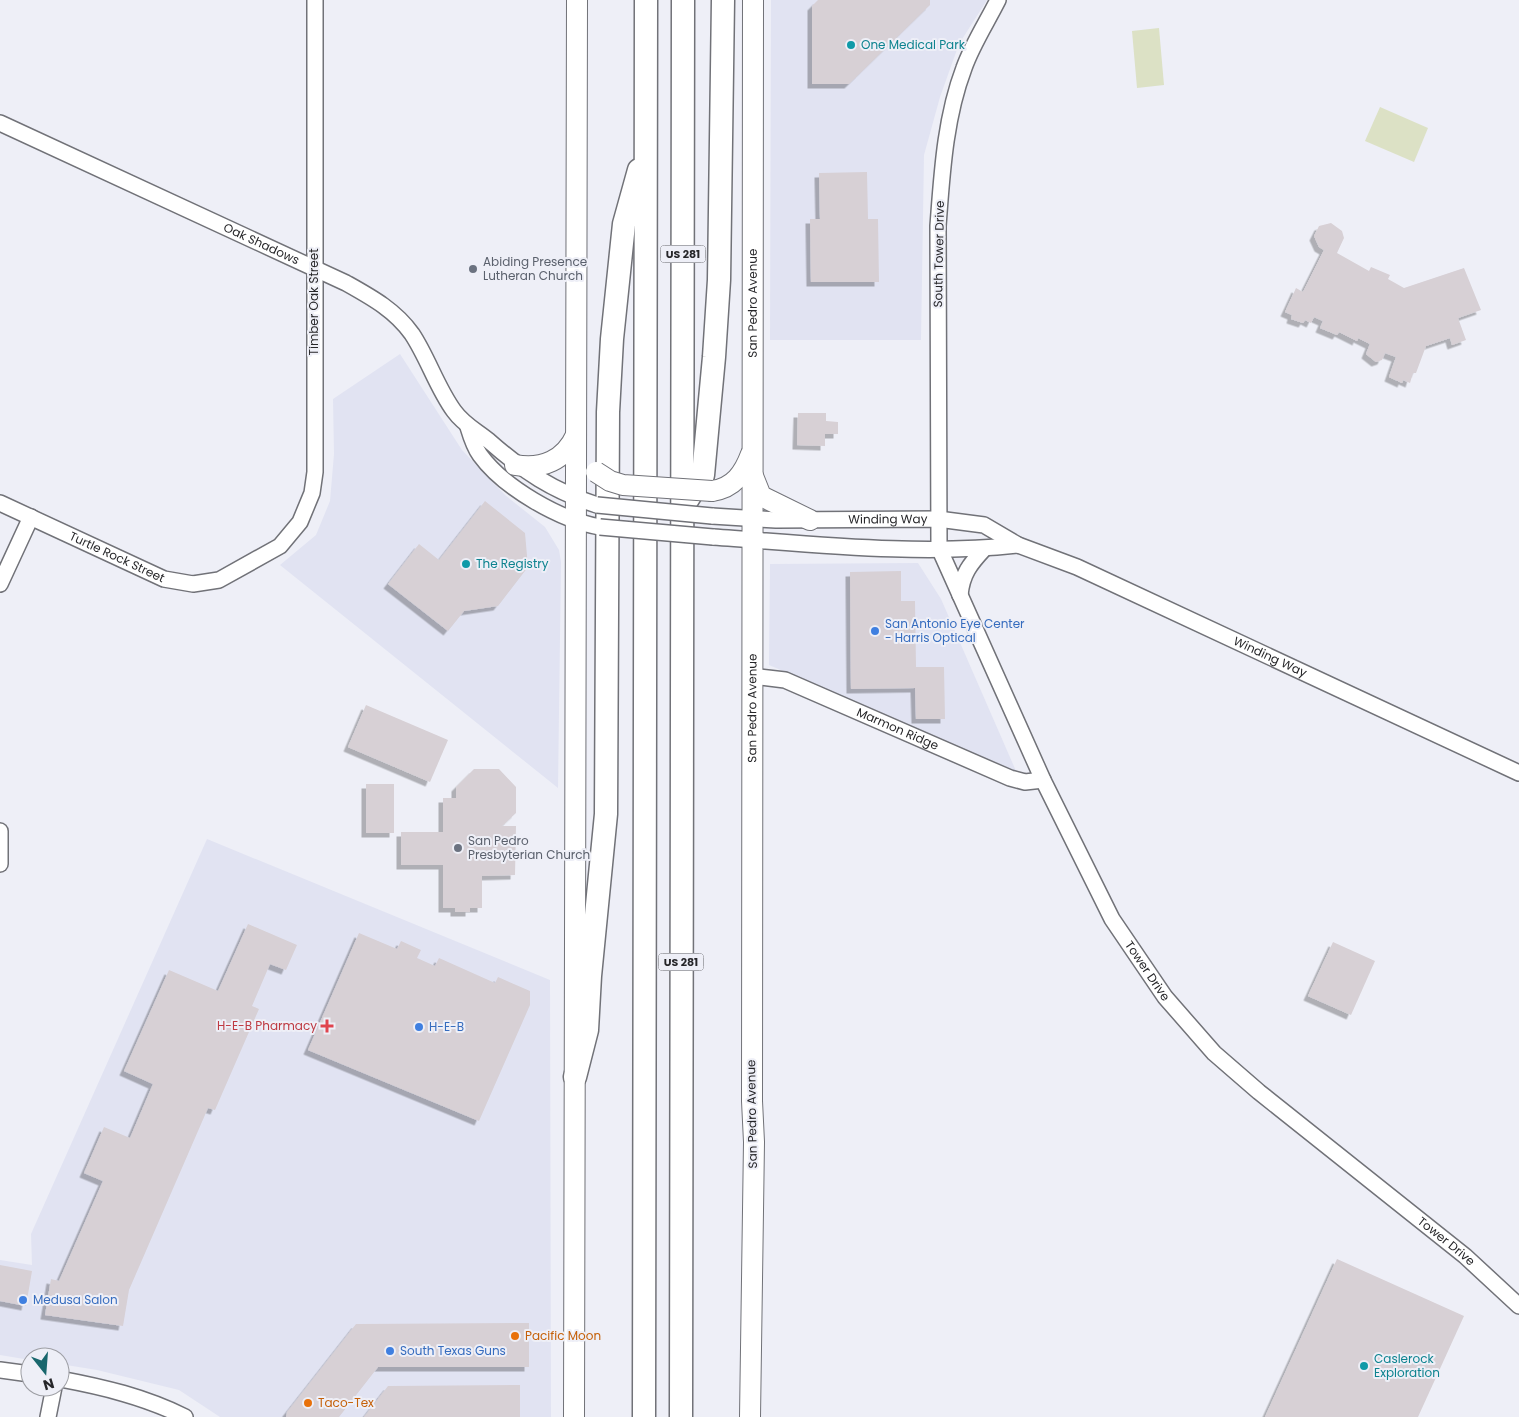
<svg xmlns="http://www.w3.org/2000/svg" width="1519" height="1417" viewBox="0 0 1519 1417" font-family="Poppins,sans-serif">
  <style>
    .built { fill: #e1e3f2 }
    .green { fill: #dce1c5 }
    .building { fill: #d7d0d5; filter: url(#shadow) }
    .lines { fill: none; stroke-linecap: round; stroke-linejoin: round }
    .minor-casing { stroke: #717278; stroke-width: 18 }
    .major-casing { stroke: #717278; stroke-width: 22 }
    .highway-casing { stroke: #717278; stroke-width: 25 }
    .minor { stroke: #fff; stroke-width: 15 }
    .major { stroke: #fff; stroke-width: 20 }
    .highway { stroke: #fff; stroke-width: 22 }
    .minor-bridge-casing { stroke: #717278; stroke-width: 18; stroke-linecap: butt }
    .major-bridge-casing { stroke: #717278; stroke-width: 22; stroke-linecap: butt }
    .minor-bridge { stroke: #fff; stroke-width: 15 }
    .major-bridge { stroke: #fff; stroke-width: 20 }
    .culture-dot { fill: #0f9aa8; stroke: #eeeff7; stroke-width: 2 }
    .worship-dot { fill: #6b7280; stroke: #eeeff7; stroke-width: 2 }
    .shop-dot { fill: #3f7fe0; stroke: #eeeff7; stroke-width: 2 }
    .health-dot { fill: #e0444e; stroke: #eeeff7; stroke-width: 2 }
    .food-dot { fill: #e8710a; stroke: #eeeff7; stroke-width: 2 }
    .labels { text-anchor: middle; stroke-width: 4; stroke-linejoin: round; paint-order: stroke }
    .shield { fill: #eeeff7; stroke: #626267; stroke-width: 1 }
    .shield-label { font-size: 11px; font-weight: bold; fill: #262629 }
    .culture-label { font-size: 12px; fill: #0d838f; stroke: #eeeff7; text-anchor: start }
    .street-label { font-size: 12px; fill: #262629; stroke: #eeeff7 }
    .worship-label { font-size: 12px; fill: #5b616d; stroke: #eeeff7; text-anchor: start }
    .shop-label { font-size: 12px; fill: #366cbe; stroke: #eeeff7; text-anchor: start }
    .health-label { font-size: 12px; fill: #be3a42; stroke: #eeeff7; text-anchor: end }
    .food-label { font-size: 12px; fill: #c56008; stroke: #eeeff7; text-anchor: start }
  </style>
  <defs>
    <filter id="shadow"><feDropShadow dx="-4.5" dy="4.5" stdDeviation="0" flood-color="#0004"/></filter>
  </defs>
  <rect width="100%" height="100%" fill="#eeeff7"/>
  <g class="built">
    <polygon points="771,0 987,0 959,44 940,97 924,155 921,340 770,340"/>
    <polygon points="400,354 462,450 505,495 545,527 559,550 561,562 558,788 280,565 316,535 330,501 334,454 333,399"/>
    <polygon points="918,563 941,599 1016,771 769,665 770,564"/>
    <polygon points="207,839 550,980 551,1417 220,1417 179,1390 97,1370 60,1364 60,1357 30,1357 30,1360 0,1355 0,1260 32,1265 31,1234"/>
  </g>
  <g class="green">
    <polygon points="1159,28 1164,85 1137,88 1132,31"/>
    <polygon points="1380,107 1428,128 1414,162 1365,141"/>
  </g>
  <g class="building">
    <polygon points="818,0 930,0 930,5 849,84 812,84 812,6"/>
    <polygon points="867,172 868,219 878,219 879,282 811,282 810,219 820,219 819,173"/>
    <polygon points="1331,223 1342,231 1344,238 1337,253 1369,271 1371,267 1390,275 1388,279 1404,288 1464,268 1481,310 1458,318 1466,340 1452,345 1450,338 1426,346 1416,373 1413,373 1410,383 1403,380 1402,383 1389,377 1396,357 1385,353 1382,360 1376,362 1366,354 1370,344 1358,338 1357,341 1339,332 1337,335 1320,328 1323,321 1314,317 1311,323 1305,320 1303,323 1291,319 1292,315 1285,312 1296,288 1303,292 1324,250 1319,247 1314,236 1319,226"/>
    <polygon points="798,413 826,413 826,421 838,422 838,434 825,434 825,446 797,445"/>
    <polygon points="485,501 525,533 528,567 498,606 464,611 448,631 388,584 419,544 439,560"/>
    <polygon points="901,571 901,601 915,601 916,667 944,667 945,719 916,719 915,688 851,689 850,572"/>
    <polygon points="366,705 448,740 430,782 348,747"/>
    <polygon points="474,769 499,769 516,787 516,813 502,826 516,826 515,875 482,876 482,908 470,908 470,912 455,912 455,908 443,908 443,865 401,865 401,832 443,832 443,798 456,798 456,787"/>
    <rect x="366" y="784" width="28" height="49"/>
    <polygon points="248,924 297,945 286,970 270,964 252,1006 259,1009 215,1110 208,1108 129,1290 123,1326 45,1315 51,1279 59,1281 103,1181 84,1173 104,1127 130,1138 153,1084 124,1071 169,970 218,991"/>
    <polygon points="359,933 397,949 401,941 421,950 417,958 435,966 439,958 495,983 498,977 530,991 530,1005 479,1121 308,1050"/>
    <polygon points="1333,942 1375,961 1351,1015 1308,996"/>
    <polygon points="1337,1259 1464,1316 1418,1417 1265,1417"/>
    <polygon points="0,1265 32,1271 26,1306 0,1301"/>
    <polygon points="529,1323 529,1367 378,1367 339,1417 286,1417 287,1412 356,1324"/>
    <polygon points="520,1385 520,1417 364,1417 388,1386"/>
  </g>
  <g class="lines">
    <defs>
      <g id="minor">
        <path id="s1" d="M998 0C987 22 972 45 964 68 945 118 942 173 938 226L939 548 1043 780 1112 919 1165 997 1214 1053 1259 1092 1465 1256 1519 1306"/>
        <path id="s2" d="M0 123 346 283C371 297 395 310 412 334 428 358 437 388 454 411 464 425 477 431 489 441 523 471 553 491 597 505"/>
        <path d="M468 427C471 437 474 447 480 455 504 488 560 520 600 527"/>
        <path id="s3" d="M0 503 164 579 193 584 219 580 280 546 300 522 312 493 315 472V0"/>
        <path id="s4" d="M712 516 776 520 938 519 984 525 1018 545 1077 567 1519 773"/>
        <path d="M713 537C814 544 918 556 1018 545"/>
        <polyline points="0,584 31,517"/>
        <path d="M960 595C962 574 970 564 984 549"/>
        <path id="s5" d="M752 676 785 680 1010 778 1025 782 1043 780"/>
        <polyline points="0,831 0,864"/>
        <polyline points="0,1370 30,1374"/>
        <path d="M60 1379C103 1387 145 1397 185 1417"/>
        <polyline points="48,1417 54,1387"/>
      </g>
      <g id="major">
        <path d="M515 465C542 470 565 460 576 435"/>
        <polyline points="753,476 761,496 810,520"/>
        <path d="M712 491C734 488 744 473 751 454"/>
        <polyline points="574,1417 577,0"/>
        <path id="s6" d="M750 1417 754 1142 752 1101 753 0"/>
      </g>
      <g id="highway">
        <polyline points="684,505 703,475 714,357 719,280 723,0"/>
        <polyline points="575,1077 587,1030 590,976 606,814 608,412 612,339 624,224 639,170"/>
        <polyline points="644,1417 646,0"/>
        <polyline points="681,1417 683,0"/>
      </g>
    </defs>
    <use href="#minor" class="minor-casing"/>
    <use href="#major" class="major-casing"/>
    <use href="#highway" class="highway-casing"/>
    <use href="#minor" class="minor"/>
    <use href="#major" class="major"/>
    <use href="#highway" class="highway"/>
    <defs>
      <g id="minor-bridge">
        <polyline points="597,505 712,516"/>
        <polyline points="600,527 713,537"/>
      </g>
      <polyline id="major-bridge" points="596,472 610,481 623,485 712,491"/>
    </defs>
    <use href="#minor-bridge" class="minor-bridge-casing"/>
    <use href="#major-bridge" class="major-bridge-casing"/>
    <use href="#minor-bridge" class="minor-bridge"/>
    <use href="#major-bridge" class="major-bridge"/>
  </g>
  <g class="culture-dot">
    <circle cx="851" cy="45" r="5"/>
    <circle cx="466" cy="564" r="5"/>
    <circle cx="1364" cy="1366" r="5"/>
  </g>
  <g class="worship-dot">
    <circle cx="473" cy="269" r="5"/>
    <circle cx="458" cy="848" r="5"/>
  </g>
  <g class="shop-dot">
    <circle cx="875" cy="631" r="5"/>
    <circle cx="419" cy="1027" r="5"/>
    <circle cx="23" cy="1300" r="5"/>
    <circle cx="390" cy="1351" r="5"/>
  </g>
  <path class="health-dot" d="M324.5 1018.5h5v5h5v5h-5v5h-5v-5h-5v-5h5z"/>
  <g class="food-dot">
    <circle cx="515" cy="1336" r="5"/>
    <circle cx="308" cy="1403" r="5"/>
  </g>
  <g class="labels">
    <g class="shield">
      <rect x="660.5" y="245.5" width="45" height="17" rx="4"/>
      <rect x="658.5" y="953.5" width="45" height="17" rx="4"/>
    </g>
    <g class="shield-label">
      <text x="683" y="258">US 281</text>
      <text x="681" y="966">US 281</text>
    </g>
    <g class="culture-label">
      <text x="861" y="49">One Medical Park</text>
      <text x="476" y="568">The Registry</text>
      <text x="1374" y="1363">Caslerock<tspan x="1374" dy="14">Exploration</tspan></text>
    </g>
    <g class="street-label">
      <text dy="4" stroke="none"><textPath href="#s2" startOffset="288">Oak Shadows</textPath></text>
      <text transform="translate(939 254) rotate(-89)" y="4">South Tower Drive</text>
      <text transform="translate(314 302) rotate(-90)" y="4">Timber Oak Street</text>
      <text dy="4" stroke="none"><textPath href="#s6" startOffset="1114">San Pedro Avenue</textPath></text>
      <text dy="4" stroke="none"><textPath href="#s4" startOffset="176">Winding Way</textPath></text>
      <text dy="4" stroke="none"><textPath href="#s3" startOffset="129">Turtle Rock Street</textPath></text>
      <text dy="4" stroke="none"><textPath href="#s4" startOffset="588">Winding Way</textPath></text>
      <text dy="4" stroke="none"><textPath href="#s6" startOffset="709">San Pedro Avenue</textPath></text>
      <text dy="4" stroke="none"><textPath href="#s5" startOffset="156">Marmon Ridge</textPath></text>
      <text dy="4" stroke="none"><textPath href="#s1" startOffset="1031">Tower Drive</textPath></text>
      <text transform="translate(752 1114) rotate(-91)" y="4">San Pedro Avenue</text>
      <text dy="4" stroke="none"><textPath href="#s1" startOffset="1436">Tower Drive</textPath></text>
    </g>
    <g class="worship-label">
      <text x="483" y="266">Abiding Presence<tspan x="483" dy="14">Lutheran Church</tspan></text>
      <text x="468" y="845">San Pedro<tspan x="468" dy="14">Presbyterian Church</tspan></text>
    </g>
    <g class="shop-label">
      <text x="885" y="628">San Antonio Eye Center<tspan x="885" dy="14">- Harris Optical</tspan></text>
      <text x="429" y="1031">H-E-B</text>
      <text x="33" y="1304">Medusa Salon</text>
      <text x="400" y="1355">South Texas Guns</text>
    </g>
    <g class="health-label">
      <text x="317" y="1030">H-E-B Pharmacy</text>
    </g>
    <g class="food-label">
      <text x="525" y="1340">Pacific Moon</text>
      <text x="318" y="1407">Taco-Tex</text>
    </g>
  </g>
  <g transform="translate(45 1372) rotate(163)"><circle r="24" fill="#eeeff7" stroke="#9e9fa5"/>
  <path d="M0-4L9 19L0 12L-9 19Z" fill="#19676d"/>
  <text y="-8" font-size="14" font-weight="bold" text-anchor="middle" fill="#262629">N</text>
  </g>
</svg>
